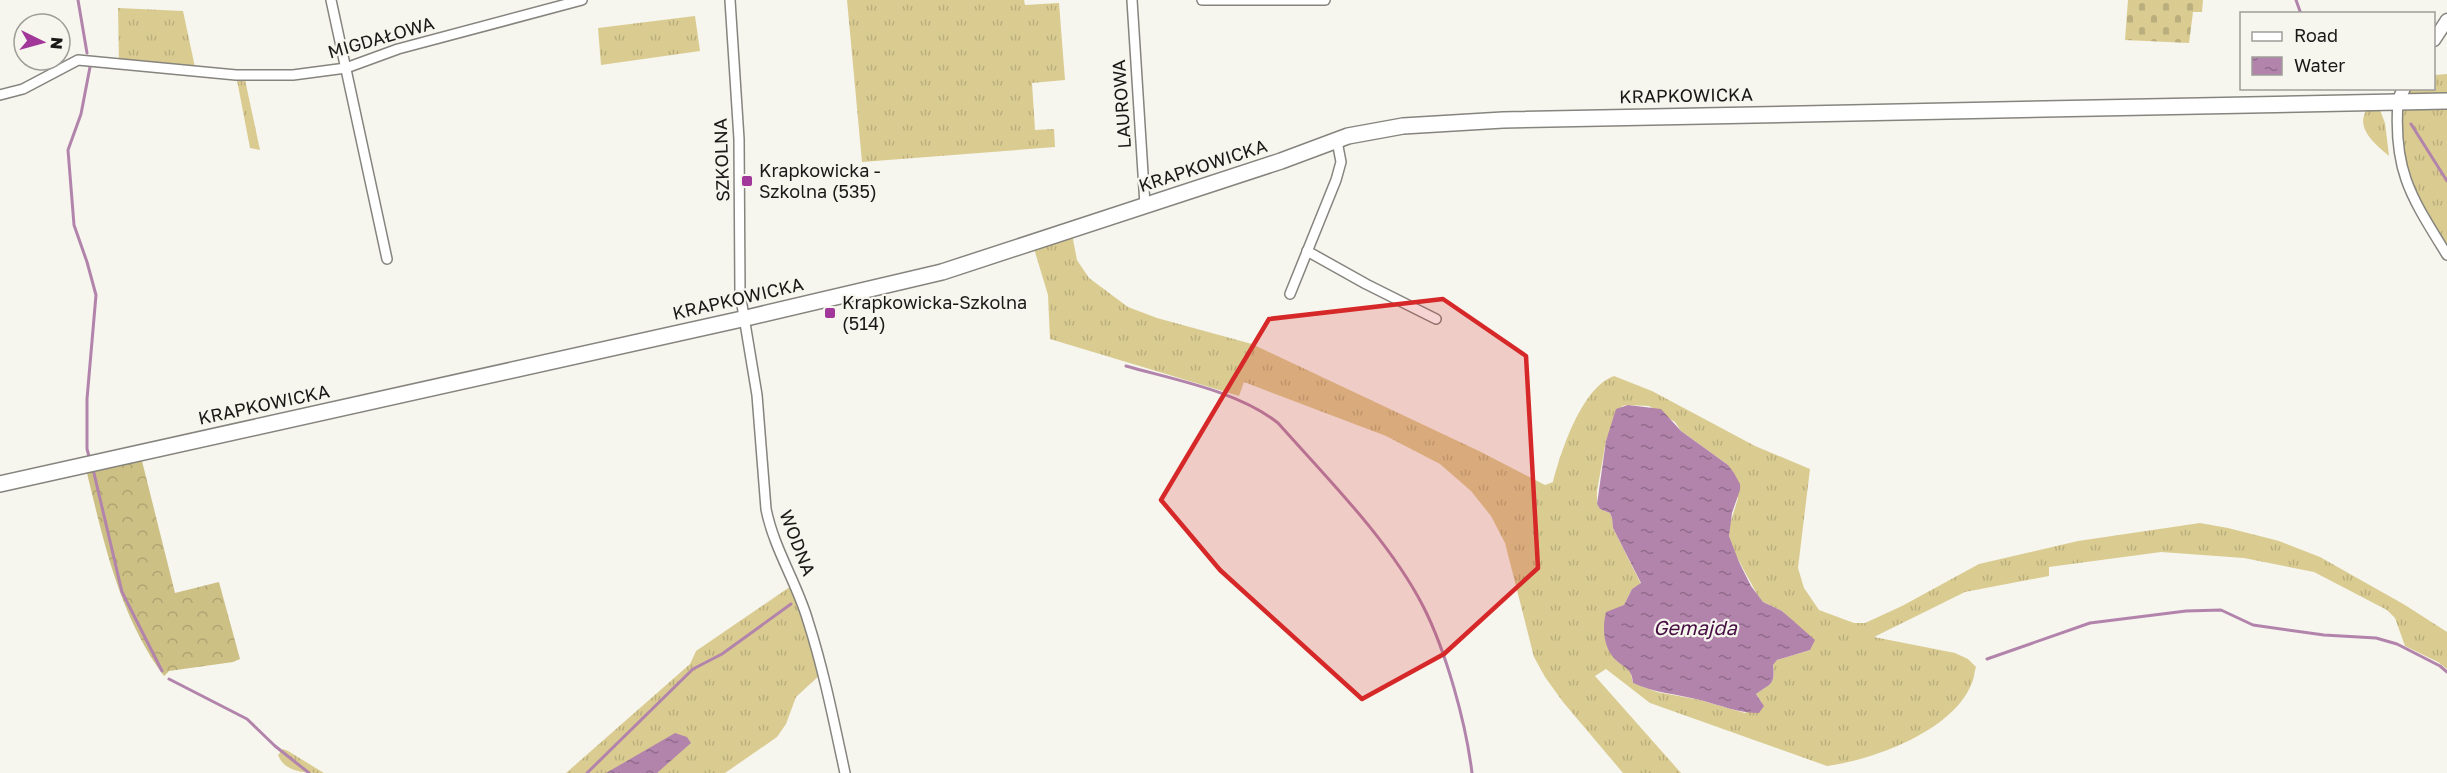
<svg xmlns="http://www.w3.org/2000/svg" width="2447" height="773" viewBox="0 0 2447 773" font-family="'Golos Text',sans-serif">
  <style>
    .grass { fill: url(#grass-tufts); fill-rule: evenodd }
    .forest { fill: url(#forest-crowns) }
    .cemetery { fill: url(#cemetery-stones) }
    .water { fill: url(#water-ripples) }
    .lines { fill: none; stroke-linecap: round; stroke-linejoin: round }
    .stream { stroke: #b284ac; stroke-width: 3 }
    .minor-casing { stroke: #86847e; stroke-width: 12 }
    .tertiary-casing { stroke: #86847e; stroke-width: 15 }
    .primary-casing { stroke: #86847e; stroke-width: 18 }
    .minor { stroke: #fff; stroke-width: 9 }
    .tertiary { stroke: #fff; stroke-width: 12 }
    .primary { stroke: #fff; stroke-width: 15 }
    .marked { fill: #d62828; fill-opacity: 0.2; stroke: #d62828; stroke-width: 4.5; stroke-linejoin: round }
    .poi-dot { fill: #a03799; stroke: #f6f5ee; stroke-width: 2 }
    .labels { text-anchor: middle; stroke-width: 4.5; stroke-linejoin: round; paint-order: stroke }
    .street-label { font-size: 18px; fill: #1a1917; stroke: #f6f5ee }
    .poi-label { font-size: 18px; fill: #1a1917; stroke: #f6f5ee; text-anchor: start }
    .water-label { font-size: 20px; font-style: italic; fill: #470e43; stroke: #f6f5ee }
  </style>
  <defs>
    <pattern id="grass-tufts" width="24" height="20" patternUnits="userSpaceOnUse" patternTransform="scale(1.5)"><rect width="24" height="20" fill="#dacc91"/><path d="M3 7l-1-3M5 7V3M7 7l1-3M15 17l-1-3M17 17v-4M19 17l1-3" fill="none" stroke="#baaf7c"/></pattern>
    <pattern id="forest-crowns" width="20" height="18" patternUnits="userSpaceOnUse" patternTransform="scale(1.5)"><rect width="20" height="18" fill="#cdc085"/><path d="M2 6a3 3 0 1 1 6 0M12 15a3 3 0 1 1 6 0" fill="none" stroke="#afa472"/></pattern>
    <pattern id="cemetery-stones" width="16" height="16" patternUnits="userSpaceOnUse" patternTransform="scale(1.5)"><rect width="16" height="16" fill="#dacc91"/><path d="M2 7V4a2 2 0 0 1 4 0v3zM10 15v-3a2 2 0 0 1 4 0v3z" fill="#baaf7c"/></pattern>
    <pattern id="water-ripples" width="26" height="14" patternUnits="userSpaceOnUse" patternTransform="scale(1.5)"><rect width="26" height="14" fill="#b284ac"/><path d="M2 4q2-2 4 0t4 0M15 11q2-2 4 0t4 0" fill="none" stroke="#906b8b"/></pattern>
  </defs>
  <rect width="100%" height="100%" fill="#f6f5ee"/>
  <g class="grass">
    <polygon points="847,0 1024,0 1025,5 1059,3 1065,80 1032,83 1035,130 1054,129 1055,147 862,162"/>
    <polygon points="118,8 183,11 196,72 119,66"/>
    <polygon points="695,16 700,51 601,65 598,28"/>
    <polygon points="2447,74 2447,255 2414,201 2397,143 2404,89 2434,88 2434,75"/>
    <polygon points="236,75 244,75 260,150 250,148"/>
    <path d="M2368 108 2380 110 2385 123 2389 156C2376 145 2353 127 2368 108Z"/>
    <path d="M1071 229 1077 260 1089 278 1128 307 1157 318 1252 344 1479 451 1545 485 1553 482C1561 451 1582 387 1614 376L1652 391 1755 446 1810 469 1798 568 1804 588 1819 610 1854 623H1865L1902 606 1979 564 2078 541 2200 523 2228 528 2279 541 2320 557 2405 605 2447 632V669L2438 662 2405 646 2395 618 2387 610 2314 572 2244 558 2161 552 2049 567V576L1965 592 1874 637 1955 653 1968 659 1976 667C1974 673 1974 680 1971 685 1952 731 1873 760 1827 766L1650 703 1606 669 1595 676 1681 773H1623L1563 702 1545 677 1534 657 1505 543 1491 516 1471 491 1440 464 1386 436 1244 382 1239 396 1050 339 1048 295 1032 242ZM1628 405 1649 406 1675 422 1681 431 1728 465 1738 498 1730 524 1729 536 1733 550 1758 596 1763 602 1782 611 1804 633 1810 650 1777 660 1773 665C1775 686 1771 683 1756 694L1762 703 1745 713 1700 700 1657 692 1633 683 1630 670 1617 661 1619 608 1624 605 1632 589 1641 584 1613 528 1612 518 1610 513 1600 509 1597 504V491L1606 441 1622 406Z"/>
    <polygon points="794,584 822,673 796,697 786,724 777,737 725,773 566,773 690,664 696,651"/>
    <path d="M283 749 288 751 324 773C306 773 285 773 278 755Z"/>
  </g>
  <path class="forest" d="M140 453 175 593 219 582 240 659 233 662 169 671 164 676C118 614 103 538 85 465Z"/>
  <polygon class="cemetery" points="2128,0 2203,0 2202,12 2193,12 2189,43 2125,40"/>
  <g class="water">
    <path d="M1628 405 1661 409 1681 431 1728 465 1734 473 1740 484V490L1732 513 1729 536 1739 562 1751 586 1763 602 1782 611 1815 640 1810 650 1777 660 1773 665C1775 686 1771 683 1756 694L1764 706 1759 713C1738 713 1720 705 1700 700 1677 694 1654 693 1633 683 1632 669 1626 669 1617 661 1603 649 1602 628 1606 612L1624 605 1632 589 1641 583 1613 528 1612 518 1610 513 1600 509 1597 504 1606 441 1616 409Z"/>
    <polygon points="675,733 687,737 691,743 657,773 606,773"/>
  </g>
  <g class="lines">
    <g class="stream">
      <polyline points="78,0 87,53"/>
      <polyline points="2296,0 2301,14"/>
      <polyline points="90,67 81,114 68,150 74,225 87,262 96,295 87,399 87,449 90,460"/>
      <polyline points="2411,124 2447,181"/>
      <path d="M1126 366C1175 380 1238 391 1278 423 1327 478 1389 540 1423 606 1446 651 1466 723 1472 773"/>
      <polyline points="93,469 122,592 162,671"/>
      <polyline points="1987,659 2090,623 2186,611 2221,610 2253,625 2324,635 2376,638 2397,644 2440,666 2447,672"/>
      <polyline points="169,679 247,719 275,746 309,773"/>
      <polyline points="587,773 693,669 722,654 791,604"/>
    </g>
    <defs>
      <g id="minor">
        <polyline points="331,0 387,259"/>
        <path d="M730 0 739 139 740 293 757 395 766 509C774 549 797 583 808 621 824 671 834 722 845 773"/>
        <polyline points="1132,0 1145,205"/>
        <polyline points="1202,0 1325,0"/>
        <polyline points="0,95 23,89 78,60 236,75 293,75 346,68 398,49 582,0"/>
        <path d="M2398 102C2393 172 2412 198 2447 255"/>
        <polyline points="1307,251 1366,284 1436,319"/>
        <polyline points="1290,294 1336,180 1341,162 1337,141"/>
      </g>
      <g id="tertiary">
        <polyline points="2434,40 2447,20"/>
        <polyline points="2398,102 2404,88"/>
      </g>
      <polyline id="primary" points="0,484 742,319 942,272 1281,161 1348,136 1403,126 1503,120 2447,101"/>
    </defs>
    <use href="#minor" class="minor-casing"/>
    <use href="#tertiary" class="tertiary-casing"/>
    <use href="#primary" class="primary-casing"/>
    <use href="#minor" class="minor"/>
    <use href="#tertiary" class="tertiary"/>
    <use href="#primary" class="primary"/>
  </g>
  <path class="marked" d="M1443 299 1526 356 1538 568 1444 654 1362 699 1220 570 1161 500 1269 319Z"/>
  <g class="poi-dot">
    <rect x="741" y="175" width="12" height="12" rx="3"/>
    <rect x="824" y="307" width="12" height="12" rx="3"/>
  </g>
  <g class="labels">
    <g class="street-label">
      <text transform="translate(381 38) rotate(-16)" y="6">MIGDAŁOWA</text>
      <text transform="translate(1686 96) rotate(-1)" y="6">KRAPKOWICKA</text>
      <text transform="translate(1122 104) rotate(-94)" y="6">LAUROWA</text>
      <text transform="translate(722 160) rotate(-92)" y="6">SZKOLNA</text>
      <text transform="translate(1203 166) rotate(-18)" y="6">KRAPKOWICKA</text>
      <text transform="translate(738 299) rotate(-13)" y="6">KRAPKOWICKA</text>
      <text transform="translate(264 405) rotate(-12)" y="6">KRAPKOWICKA</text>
      <text transform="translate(797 543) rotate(69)" y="6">WODNA</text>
    </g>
    <g class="poi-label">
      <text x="759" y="177">Krapkowicka -<tspan x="759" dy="21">Szkolna (535)</tspan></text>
      <text x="842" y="309">Krapkowicka-Szkolna<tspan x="842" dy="21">(514)</tspan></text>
    </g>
    <g class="water-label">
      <text x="1695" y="635">Gemajda</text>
    </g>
  </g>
  <rect x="2240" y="12" width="195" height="78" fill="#f6f5ee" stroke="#9e9d98" stroke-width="1.5"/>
  <rect x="2252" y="32" width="30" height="9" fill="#ffffff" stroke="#9e9d98" stroke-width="1.5"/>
  <text x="2294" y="42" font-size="18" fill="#1a1917">Road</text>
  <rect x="2252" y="57" width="30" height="18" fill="url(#water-ripples)" stroke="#9e9d98" stroke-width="1.5"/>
  <text x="2294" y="72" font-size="18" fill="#1a1917">Water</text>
  <g transform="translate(42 42) rotate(95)"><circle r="28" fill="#f6f5ee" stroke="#9e9d98" stroke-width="1.5"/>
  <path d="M0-4.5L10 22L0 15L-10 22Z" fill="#a03799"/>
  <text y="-9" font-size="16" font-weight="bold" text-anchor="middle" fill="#1a1917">N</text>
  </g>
</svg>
